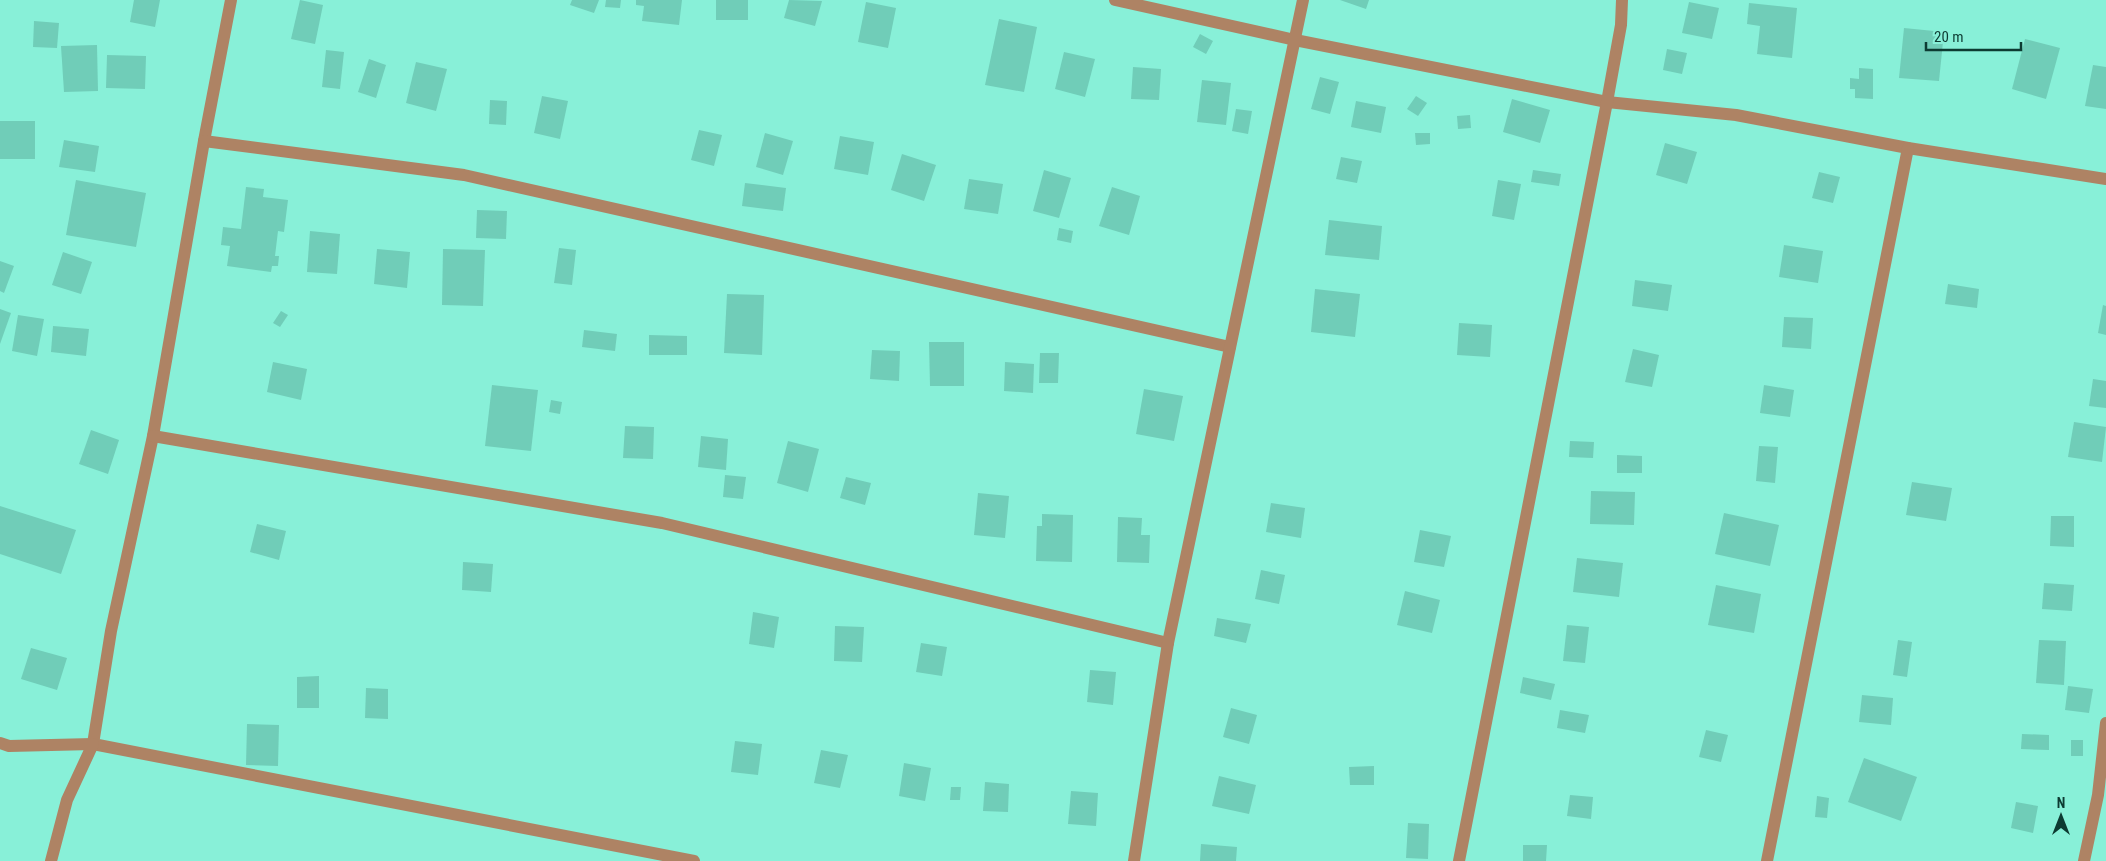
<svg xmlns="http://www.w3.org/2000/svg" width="2106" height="861" viewBox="0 0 2106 861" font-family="'Roboto Condensed',sans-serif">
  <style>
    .building { fill: #70cdb8 }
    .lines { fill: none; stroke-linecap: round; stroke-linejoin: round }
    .minor { stroke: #ae8364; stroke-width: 12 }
  </style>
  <rect width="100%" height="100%" fill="#88f0d8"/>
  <g class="building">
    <polygon points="134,0 160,0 155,27 130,22"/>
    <polygon points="300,0 323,5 315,44 291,39"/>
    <polygon points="572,0 599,0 594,13 570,5"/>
    <polygon points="606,0 621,0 620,8 605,7"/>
    <polygon points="636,0 682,0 679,25 642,21 644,6 636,5"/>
    <rect x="716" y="0" width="32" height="20"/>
    <polygon points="789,0 822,1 815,26 784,18"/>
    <polygon points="1340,0 1369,0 1366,9"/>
    <polygon points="866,2 896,8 888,48 858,42"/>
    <polygon points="1689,2 1719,8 1712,39 1682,33"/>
    <polygon points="1749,3 1797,8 1792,58 1757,54 1760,26 1747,24"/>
    <polygon points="999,19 1037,27 1024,92 985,85"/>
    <polygon points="34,21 59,23 57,48 33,47"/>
    <polygon points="1904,28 1944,32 1939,81 1899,78"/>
    <polygon points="1200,34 1213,41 1206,54 1193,47"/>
    <polygon points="2025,39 2060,48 2046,99 2012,89"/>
    <polygon points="97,45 98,91 64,92 61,46"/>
    <polygon points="1667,49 1687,53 1682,74 1663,70"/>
    <polygon points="326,50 344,52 340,89 322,87"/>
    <polygon points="1064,52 1095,59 1085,97 1055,89"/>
    <polygon points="107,55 146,56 145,89 106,88"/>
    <polygon points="369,59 386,65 376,98 358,92"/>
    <polygon points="416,62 447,69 436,111 406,103"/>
    <polygon points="2093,65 2106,67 2106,109 2085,106"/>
    <polygon points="1133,67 1161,69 1159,100 1131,99"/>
    <polygon points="1859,68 1873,69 1873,99 1855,98 1855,89 1850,89 1850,78 1859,79"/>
    <polygon points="1320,77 1339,82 1330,114 1311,109"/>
    <polygon points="1202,80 1231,83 1226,125 1197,122"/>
    <polygon points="542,96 568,101 560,139 534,133"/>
    <polygon points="1416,96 1427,103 1418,116 1407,109"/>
    <polygon points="1512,99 1550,110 1540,143 1503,132"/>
    <polygon points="490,100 507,101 506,125 489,124"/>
    <polygon points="1356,101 1386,107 1381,133 1351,127"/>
    <polygon points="1236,109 1252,111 1248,134 1232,131"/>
    <polygon points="1470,115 1471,128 1458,129 1457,116"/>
    <rect x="0" y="121" width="35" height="38"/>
    <polygon points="699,130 722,135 714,166 691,160"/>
    <polygon points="765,133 793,141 783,175 756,167"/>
    <polygon points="1415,133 1430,133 1430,144 1416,145"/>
    <polygon points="840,136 874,142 868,175 834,169"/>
    <polygon points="64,140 99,146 95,172 59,167"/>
    <polygon points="1665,143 1697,152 1687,184 1656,175"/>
    <polygon points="902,154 936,165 924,201 891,190"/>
    <polygon points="1341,157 1362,161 1357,183 1336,179"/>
    <polygon points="1044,170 1071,178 1059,218 1033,211"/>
    <polygon points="1533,170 1561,174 1559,186 1531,182"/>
    <polygon points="1819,172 1840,177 1833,203 1812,198"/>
    <polygon points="969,179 1003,184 998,214 964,209"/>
    <polygon points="76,180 146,193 136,247 66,235"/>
    <polygon points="1498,180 1521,184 1514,220 1492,216"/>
    <polygon points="745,183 786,188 783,211 742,206"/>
    <polygon points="246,187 264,189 263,197 288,200 284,232 278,231 275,256 279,256 278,266 272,266 271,272 227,266 230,246 221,245 223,227 241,229"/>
    <polygon points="1112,187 1140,196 1129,235 1099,226"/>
    <polygon points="477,210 507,211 506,239 476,238"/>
    <polygon points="1329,220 1382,226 1379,260 1325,255"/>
    <polygon points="1059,228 1073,231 1071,243 1057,240"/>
    <polygon points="310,231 340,234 337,274 307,272"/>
    <polygon points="1784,245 1823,251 1818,283 1779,277"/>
    <polygon points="559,248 576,250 572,285 554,283"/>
    <polygon points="377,249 410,252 407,288 374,284"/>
    <polygon points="443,249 485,250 483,306 442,305"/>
    <polygon points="63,252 92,262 81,294 52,285"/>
    <polygon points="0,261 14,266 4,293 0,291"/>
    <polygon points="1635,280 1672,285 1668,311 1632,306"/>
    <polygon points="1948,284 1979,289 1977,308 1945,304"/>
    <polygon points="1315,289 1360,294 1355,337 1311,332"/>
    <polygon points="727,294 764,295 762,355 724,353"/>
    <polygon points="2103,305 2106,306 2106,335 2098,333"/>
    <polygon points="0,309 11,313 0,344"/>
    <polygon points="281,311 288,315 280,327 273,323"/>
    <polygon points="18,315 44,319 37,356 12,351"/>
    <polygon points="1784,317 1813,318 1811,349 1782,347"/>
    <polygon points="1459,323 1492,325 1490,357 1457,355"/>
    <polygon points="53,326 89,329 86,356 51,352"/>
    <polygon points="584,330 617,334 615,351 582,347"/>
    <polygon points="649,335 687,336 687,355 649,355"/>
    <polygon points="929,342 964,342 964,386 930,386"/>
    <polygon points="1633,349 1659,355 1652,387 1625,382"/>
    <polygon points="872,350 900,351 899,381 870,379"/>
    <polygon points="1040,353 1059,353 1058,383 1039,383"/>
    <polygon points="273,362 307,369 301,400 267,392"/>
    <polygon points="1005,362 1034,364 1033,393 1004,391"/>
    <polygon points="2093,379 2106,381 2106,408 2089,406"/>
    <polygon points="492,385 538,390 531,451 485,446"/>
    <polygon points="1764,385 1794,390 1790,417 1760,413"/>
    <polygon points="1144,389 1183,396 1174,441 1136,434"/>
    <polygon points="551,400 562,402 560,414 549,412"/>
    <polygon points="2074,422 2106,427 2102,462 2068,457"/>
    <polygon points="625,426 654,427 653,459 623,458"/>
    <polygon points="91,430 119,440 108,474 79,464"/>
    <polygon points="701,436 728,439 726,470 698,467"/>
    <polygon points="788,441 819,449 808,492 777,483"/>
    <polygon points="1570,441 1594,442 1593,458 1569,457"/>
    <polygon points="1759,446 1778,447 1775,483 1756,481"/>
    <polygon points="1617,455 1642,456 1642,473 1617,473"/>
    <polygon points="725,475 746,477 743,499 723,497"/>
    <polygon points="846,477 871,483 865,505 840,498"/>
    <polygon points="1912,482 1952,488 1946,521 1906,515"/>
    <polygon points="1591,491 1635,492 1634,525 1590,524"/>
    <polygon points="978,493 1009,496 1005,538 974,535"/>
    <polygon points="1271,503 1305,508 1301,538 1266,532"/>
    <polygon points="0,506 76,530 61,574 0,554"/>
    <polygon points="1724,513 1779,525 1770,566 1715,554"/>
    <polygon points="1042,514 1073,515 1072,562 1036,561 1037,526 1042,526"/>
    <polygon points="2051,516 2074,516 2074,547 2050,546"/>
    <polygon points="1118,517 1142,518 1141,535 1150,535 1149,563 1117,562"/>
    <polygon points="257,524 286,531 279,560 250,552"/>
    <polygon points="1420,530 1451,536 1444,567 1414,562"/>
    <polygon points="1577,558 1623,563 1619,597 1573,592"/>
    <polygon points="463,562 493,564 491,592 462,590"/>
    <polygon points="1261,570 1285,575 1279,604 1255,599"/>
    <polygon points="2044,583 2074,585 2072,611 2042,609"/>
    <polygon points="1716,585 1761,594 1754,633 1708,625"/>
    <polygon points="1405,591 1440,600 1432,633 1397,625"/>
    <polygon points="753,612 779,617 774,648 749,644"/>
    <polygon points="1217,618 1251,624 1246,643 1214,636"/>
    <polygon points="1567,625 1589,627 1585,663 1563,661"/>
    <polygon points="835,626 864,627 862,662 834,661"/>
    <polygon points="1898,640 1912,642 1907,677 1893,675"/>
    <polygon points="2039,640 2066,641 2064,685 2036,683"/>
    <polygon points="921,643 947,647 942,676 916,672"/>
    <polygon points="31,648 67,658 57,690 21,679"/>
    <polygon points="1090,670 1116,672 1113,705 1087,702"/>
    <polygon points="319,676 319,708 297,708 297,677"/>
    <polygon points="1523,677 1555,684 1551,700 1520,693"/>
    <polygon points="2068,686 2093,689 2089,713 2065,710"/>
    <polygon points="366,688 388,689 388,719 365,718"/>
    <polygon points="1862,695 1893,698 1891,725 1859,722"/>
    <polygon points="1231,708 1257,715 1249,744 1223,737"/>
    <polygon points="1560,710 1589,715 1585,733 1557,728"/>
    <polygon points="247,724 279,725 278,766 246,765"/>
    <polygon points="1706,730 1728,735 1721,762 1699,757"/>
    <polygon points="2022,734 2049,735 2049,750 2021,749"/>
    <rect x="2071" y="740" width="12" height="16"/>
    <polygon points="735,741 762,744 758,775 731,772"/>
    <polygon points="821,750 848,755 840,788 814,783"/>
    <polygon points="1864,758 1917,777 1901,821 1848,802"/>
    <polygon points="904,763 931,768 925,801 899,796"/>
    <polygon points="1374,766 1374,785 1350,785 1349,767"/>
    <polygon points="1219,776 1256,785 1249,814 1212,806"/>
    <polygon points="985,782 1009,784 1008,812 983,811"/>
    <polygon points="951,787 961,787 960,800 950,800"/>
    <polygon points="1071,791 1098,793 1096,826 1068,824"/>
    <polygon points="1570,795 1593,797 1591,819 1567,816"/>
    <polygon points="1817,796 1829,798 1827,818 1815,817"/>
    <polygon points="2016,802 2038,806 2033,833 2011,828"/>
    <polygon points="1408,823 1429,824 1428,859 1406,858"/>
    <polygon points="1201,844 1237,847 1236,861 1200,861"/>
    <polygon points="1523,845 1547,845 1546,861 1523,861"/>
  </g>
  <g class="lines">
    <g class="minor">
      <polyline points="231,0 204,141 153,436 111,631 93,744 694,861"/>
      <polyline points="1115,0 1295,40 1607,102 1736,115 1908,148 2106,179"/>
      <polyline points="204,141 464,175 1230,347"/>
      <polyline points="153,436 662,523 1168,643"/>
      <polyline points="0,743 9,746 93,744 67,800 51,861"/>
      <polyline points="1134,861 1168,643 1303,0"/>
      <polyline points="1459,861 1607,102 1621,25 1622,0"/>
      <polyline points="1767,861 1908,148"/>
      <polyline points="2084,861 2098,795 2106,723"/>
    </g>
  </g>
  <g transform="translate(2061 816)" stroke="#88f0d8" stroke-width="4" paint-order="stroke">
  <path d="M0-4L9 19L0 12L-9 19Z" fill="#0d3b32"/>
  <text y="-8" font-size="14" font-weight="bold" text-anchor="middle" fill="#0d3b32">N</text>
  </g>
  <path d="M1926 42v8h95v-8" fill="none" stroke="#0d3b32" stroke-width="2.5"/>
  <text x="1934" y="42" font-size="15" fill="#0d3b32" stroke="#88f0d8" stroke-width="4" paint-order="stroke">20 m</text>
</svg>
